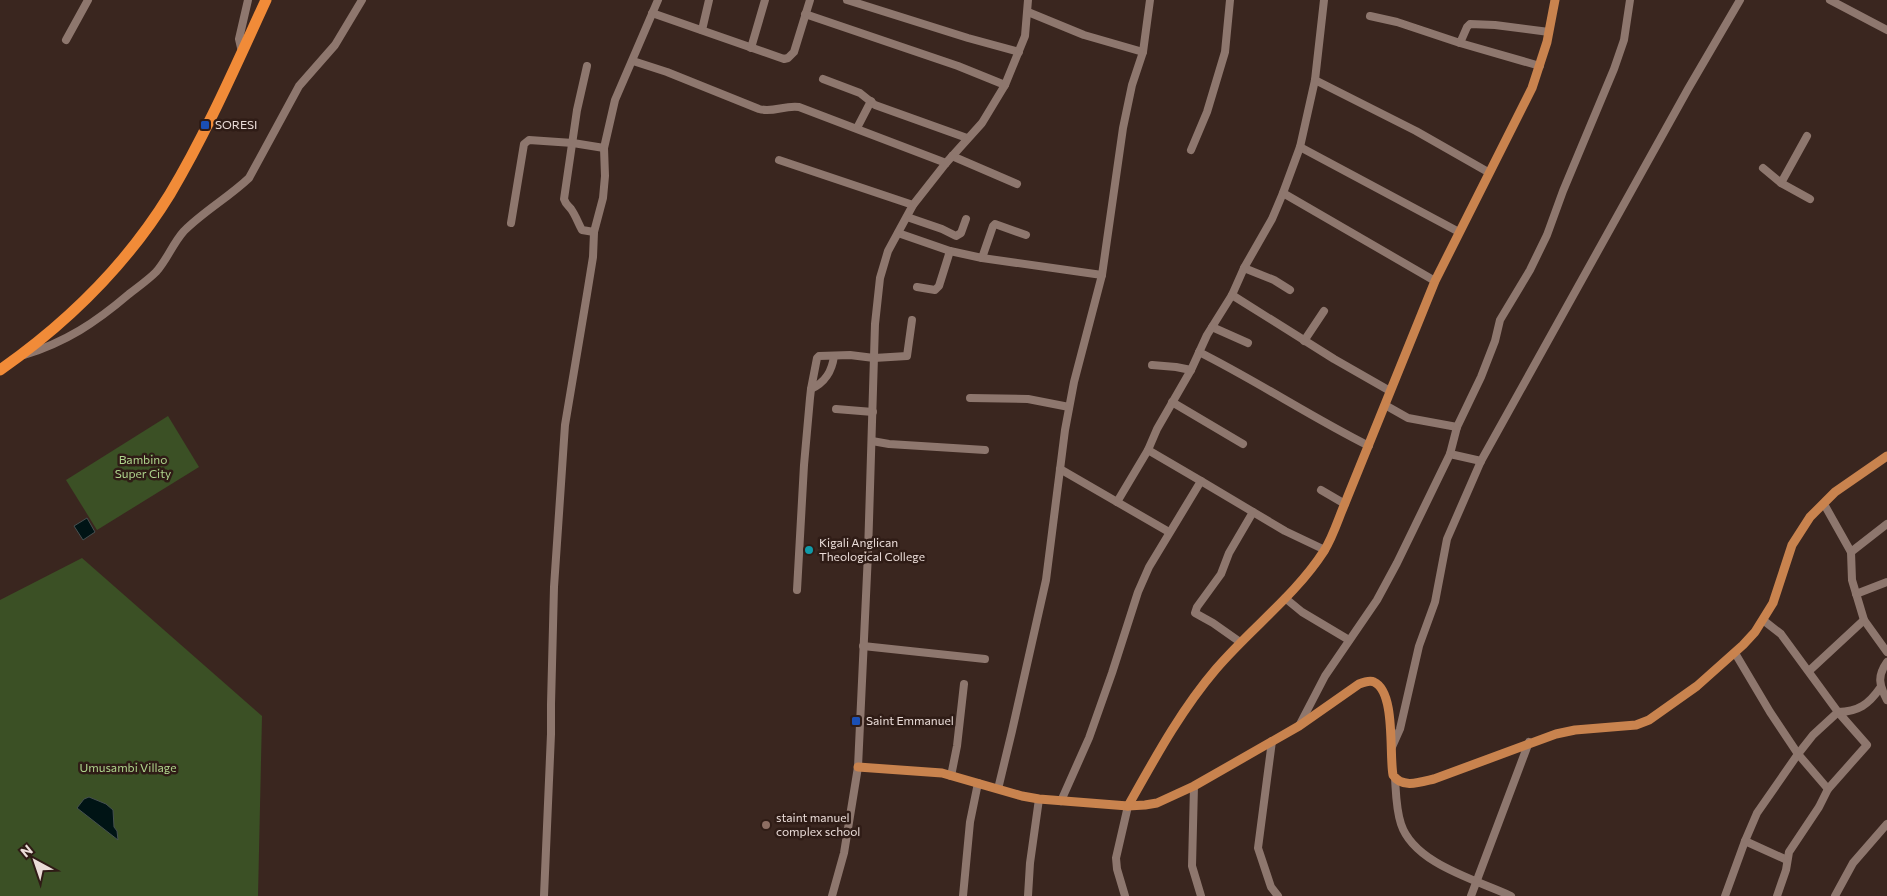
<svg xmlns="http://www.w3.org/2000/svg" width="1887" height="896" viewBox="0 0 1887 896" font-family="Commissioner,sans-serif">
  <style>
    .green { fill: #3b5025 }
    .water { fill: #001415; stroke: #465050 }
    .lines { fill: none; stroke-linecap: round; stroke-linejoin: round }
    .minor { stroke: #8e776e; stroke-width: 8 }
    .major { stroke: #c9834e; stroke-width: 9 }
    .highway { stroke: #f18b38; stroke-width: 11 }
    .transit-dot { fill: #1a4fb4; stroke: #2f1c16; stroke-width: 2 }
    .culture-dot { fill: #0f9aa8; stroke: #2f1c16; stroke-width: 2 }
    .education-dot { fill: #8d6e63; stroke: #2f1c16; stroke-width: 2 }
    .labels { text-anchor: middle; stroke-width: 5; stroke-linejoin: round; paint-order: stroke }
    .poi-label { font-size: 12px; fill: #ebddd9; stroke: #2f1c16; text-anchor: start }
    .park-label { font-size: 12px; fill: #afd48d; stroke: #2f1c16 }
  </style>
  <rect width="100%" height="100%" fill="#3a261f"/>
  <g class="green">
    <polygon points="168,416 199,467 97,530 66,480"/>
    <polygon points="82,558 262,716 258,896 0,896 0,600"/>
  </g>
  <g class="water">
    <polygon points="87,518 95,532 83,540 74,526"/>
    <polygon points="89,797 106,804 113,810 114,827 117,831 118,840 77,808 84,799"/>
  </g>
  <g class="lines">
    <g class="minor">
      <polyline points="847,0 968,38 1019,52"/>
      <polyline points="1830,0 1887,30"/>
      <polyline points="1028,12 1084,35 1143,52"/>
      <polyline points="652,13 784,59 788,58 794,52 810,0"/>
      <polyline points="805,14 958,66 1005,85"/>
      <polyline points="1370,16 1397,22 1460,43 1467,27 1470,24 1495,25 1549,32"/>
      <polyline points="702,30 709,0"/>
      <polyline points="66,40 88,0"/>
      <polyline points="1460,43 1540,66"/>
      <polyline points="751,48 765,0"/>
      <polyline points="242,52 239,39 248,0"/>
      <path d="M633 61 667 72 759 109C773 113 784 105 799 107L946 163"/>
      <path d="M587 66 577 110 564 199C566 205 568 205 571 209 576 216 578 223 582 230L594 232"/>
      <polyline points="823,79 860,93 875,105 967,138"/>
      <polyline points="1315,80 1416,131 1488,172"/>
      <polyline points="857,128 871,101"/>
      <polyline points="1300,147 1459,232"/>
      <polyline points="1191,150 1207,112 1225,52 1230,0"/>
      <polyline points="952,156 1017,184"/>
      <polyline points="779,160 913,205"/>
      <polyline points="1763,168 1781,183 1810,199"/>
      <polyline points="1781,183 1807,136"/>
      <polyline points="1283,193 1435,281"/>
      <polyline points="907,217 942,229 956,236 961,233 966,219"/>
      <polyline points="511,223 524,144 529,140 573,143 604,148"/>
      <polyline points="898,233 950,251 939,286 935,290 917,287"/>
      <polyline points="950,251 982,258 1102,275"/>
      <polyline points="982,258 993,226 995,224 1026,235"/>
      <polyline points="1244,268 1274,280 1290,290"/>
      <polyline points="1232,295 1334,359 1390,391"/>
      <polyline points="1212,327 1248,343"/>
      <polyline points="1304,341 1324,311"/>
      <path d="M1199 352C1257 381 1311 417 1369 446"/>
      <path d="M24 355C66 342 95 323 129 294 138 287 148 280 156 272 167 260 173 243 184 231 204 211 229 197 249 178L299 86 335 45 362 0"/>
      <polyline points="1152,365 1176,367 1191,370"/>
      <polyline points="811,389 817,358 819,356 850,355 874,358 907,356 912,320"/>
      <polyline points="970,398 1028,399 1069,407"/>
      <polyline points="1172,402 1243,444"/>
      <polyline points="1385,405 1408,418 1457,427"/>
      <polyline points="836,409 873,412"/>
      <polyline points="872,441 889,444 985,450"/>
      <polyline points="1148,450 1201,481"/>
      <polyline points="1450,454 1481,461"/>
      <polyline points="1060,469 1169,532"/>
      <polyline points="1321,490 1345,504"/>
      <polyline points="1117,502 1148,450 1157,429 1191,370 1207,335 1232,295 1244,268 1272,219 1283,193 1300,147 1315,80 1324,0"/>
      <polyline points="1824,504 1851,552 1852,580 1864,620 1887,652"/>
      <polyline points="1851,552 1887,524"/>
      <path d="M797 590 804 465 810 398 811 389C826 382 832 371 834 356"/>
      <polyline points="1856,594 1887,582"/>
      <polyline points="1285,598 1302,612 1349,640"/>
      <polyline points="1240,642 1213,623 1195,613 1197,607 1221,574 1229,553 1253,512"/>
      <polyline points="863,646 985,659"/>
      <polyline points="1735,653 1770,712 1798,754 1828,789 1867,745 1838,712 1781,634 1763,620"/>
      <path d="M1887 662C1877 676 1879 685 1887 700"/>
      <polyline points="1809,671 1864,620"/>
      <polyline points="1299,726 1325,676 1377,600 1397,563 1450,454 1457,427 1481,377 1495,341 1500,320 1530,270 1547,235 1563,191 1614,69 1624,40 1630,0"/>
      <polyline points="1272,741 1258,848 1271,887 1278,896"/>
      <polyline points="1392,747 1400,729 1419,646 1435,602 1447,539 1481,461 1688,89 1740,0"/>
      <polyline points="951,776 957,746 964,684"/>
      <path d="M1395 778C1396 793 1396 809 1401 824 1414 864 1477 880 1511 896"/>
      <polyline points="1194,786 1192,866 1201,896"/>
      <polyline points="998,789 1012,731 1046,580 1065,430 1074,382 1102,275 1123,128 1132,85 1143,52 1150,0"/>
      <polyline points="1061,801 1089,738 1112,673 1138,592 1149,567 1201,481 1285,531 1325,550"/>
      <polyline points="1745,841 1787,860"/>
      <polyline points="544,896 551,734 551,704 554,587 565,425 587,294 593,257 594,232 603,198 605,176 604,148 615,100 658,0"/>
      <polyline points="832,896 844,853 858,767 868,553 875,324 880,278 888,251 913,205 946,163 982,123 1005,85 1025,36 1028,0"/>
      <polyline points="963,896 970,822 978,783"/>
      <polyline points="1028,896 1030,863 1039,799"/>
      <polyline points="1125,896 1117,869 1116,858 1128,806"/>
      <polyline points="1471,896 1529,742"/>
      <path d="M1725 896 1745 841 1757 813 1798 754 1813 735 1838 712C1858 712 1869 704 1880 688"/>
      <polyline points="1777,896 1786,870 1789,852 1819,807 1828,789"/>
      <polyline points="1835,896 1853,863 1887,824"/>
    </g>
    <g class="major">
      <path d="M858 767 942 773 1022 796 1039 799 1128 806 1145 805 1157 803 1194 786 1299 726 1359 684C1364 682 1370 680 1374 682 1396 692 1389 754 1393 775 1402 789 1421 782 1434 779L1556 734 1575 730 1636 725 1649 720 1697 686 1743 645 1755 632 1773 603 1792 545 1810 517 1835 492 1887 456"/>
      <path d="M1128 806C1155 758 1181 710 1216 669 1251 628 1295 596 1324 551 1331 540 1336 526 1341 513L1435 281 1532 88 1547 42 1555 0"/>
    </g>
    <path class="highway" d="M0 370C67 323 127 264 170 194 207 132 236 65 266 0"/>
  </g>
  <g class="transit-dot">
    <rect x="200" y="120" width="10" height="10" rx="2.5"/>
    <rect x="851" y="716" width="10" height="10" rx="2.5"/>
  </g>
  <circle class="culture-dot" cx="809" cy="550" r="5"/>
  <circle class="education-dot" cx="766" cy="825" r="5"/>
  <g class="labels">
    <g class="poi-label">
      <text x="215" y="129">SORESI</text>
      <text x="819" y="547">Kigali Anglican<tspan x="819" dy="14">Theological College</tspan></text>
      <text x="866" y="725">Saint Emmanuel</text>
      <text x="776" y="822">staint manuel<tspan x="776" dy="14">complex school</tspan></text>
    </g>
    <g class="park-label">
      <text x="143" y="464">Bambino<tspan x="143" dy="14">Super City</tspan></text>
      <text x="128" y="772">Umusambi Village</text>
    </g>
  </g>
  <g transform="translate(35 861) rotate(320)" stroke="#2f1c16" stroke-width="4" paint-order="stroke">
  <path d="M0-4L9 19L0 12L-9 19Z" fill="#ebddd9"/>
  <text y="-8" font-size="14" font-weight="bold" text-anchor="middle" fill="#ebddd9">N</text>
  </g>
</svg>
